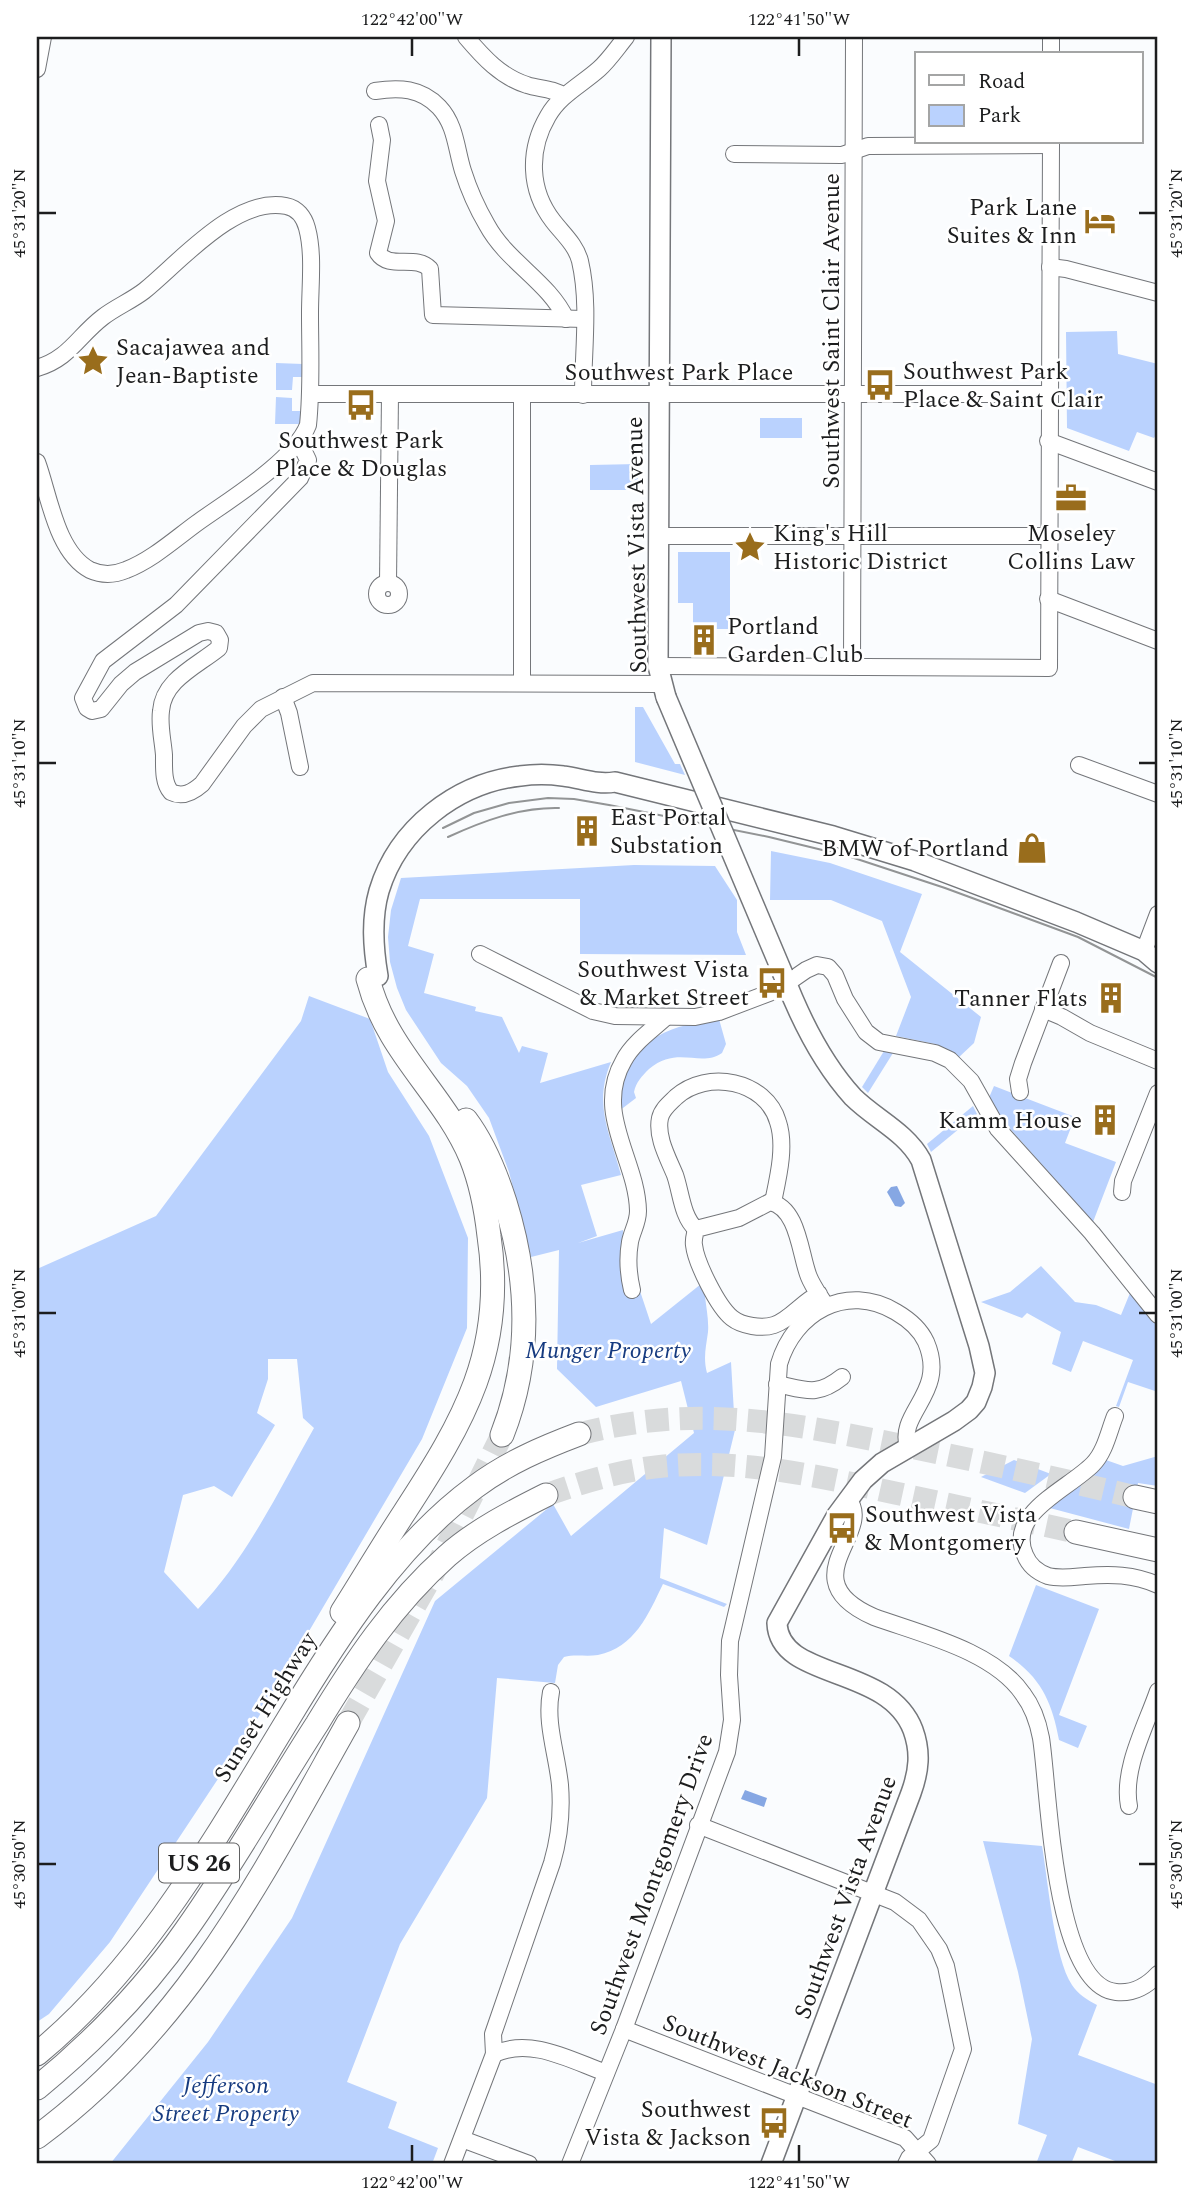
<svg xmlns="http://www.w3.org/2000/svg" width="1195" height="2201" viewBox="0 0 1195 2201" font-family="Spectral,serif">
  <style>
    .green { fill: #bad2fe; fill-rule: evenodd }
    .water { fill: #86a7e3 }
    .lines { fill: none; stroke-linecap: round; stroke-linejoin: round }
    .highway-tunnel { stroke: #d9dbdc; stroke-width: 23; stroke-dasharray: 23 11; stroke-linecap: butt }
    .minor-casing { stroke: #74767a; stroke-width: 18 }
    .major-casing { stroke: #74767a; stroke-width: 22 }
    .highway-casing { stroke: #74767a; stroke-width: 25 }
    .minor { stroke: #fff; stroke-width: 16 }
    .major { stroke: #fff; stroke-width: 19 }
    .highway { stroke: #fff; stroke-width: 23 }
    .tram { stroke: #929495; stroke-width: 2 }
    .major-bridge-casing { stroke: #74767a; stroke-width: 22; stroke-linecap: butt }
    .major-bridge { stroke: #fff; stroke-width: 19 }
    .ticks { fill: none; stroke: #1c1d1e; stroke-width: 2.5 }
    .labels { text-anchor: middle; stroke-width: 5; stroke-linejoin: round; paint-order: stroke }
    .shield { fill: #fff; stroke: #606162; stroke-width: 2 }
    .shield-label { font-size: 23px; font-weight: bold; fill: #1c1d1e }
    .poi-label { font-size: 24px; fill: #1c1d1e; stroke: #fff; text-anchor: end }
    .street-label { font-size: 24px; fill: #1c1d1e; stroke: #fff }
    .park-label { font-size: 24px; font-style: italic; fill: #163b80; stroke: #fff }
    .neatline { fill: none; stroke: #1c1d1e; stroke-width: 2.5 }
    .ticks-label { font-size: 18px; text-anchor: middle; fill: #1c1d1e }
  </style>
  <rect width="100%" height="100%" fill="#fafcfe"/>
  <g class="green">
    <polygon points="1117,331 1118,354 1158,364 1158,431 1154,438 1137,432 1129,451 1067,428 1066,332"/>
    <polygon points="276,363 303,364 303,377 293,377 292,390 276,390"/>
    <polygon points="276,397 292,398 292,411 303,411 303,424 275,424"/>
    <rect x="760" y="418" width="42" height="20"/>
    <polygon points="638,464 638,490 590,490 590,465"/>
    <polygon points="678,552 730,552 730,629 697,629 697,623 693,623 693,603 678,603"/>
    <polygon points="635,707 643,707 675,764 680,764 685,775 635,762"/>
    <polygon points="771,851 830,863 922,894 900,952 981,1017 974,1043 957,1059 935,1044 896,1036 911,997 882,921 831,900 770,900"/>
    <path d="M634 865 715 866 737 900V932L746 955 580 954V899H420L408 946 434 954 424 993 476 1007 475 1011 502 1017 519 1053 522 1046 548 1053 540 1083 611 1062C593 1105 610 1133 621 1175L581 1185 597 1236 578 1243 623 1230 622 1271 626 1295 640 1291 651 1324 706 1280 710 1290 705 1296C706 1307 709 1320 708 1332 706 1347 703 1358 707 1373L731 1362 735 1430 707 1545 664 1528 660 1578 727 1604 724 1607 663 1584C648 1615 635 1647 598 1655 586 1657 575 1654 564 1657L558 1665 555 1683 497 1678 487 1798 400 1944 347 2082 397 2102 388 2128 438 2148 432 2164H324L318 2162 317 2164H110L208 2042 292 1918 435 1601 553 1504 571 1536 694 1433 681 1381 596 1407 557 1369 559 1250 531 1257 509 1172 489 1118 467 1086 441 1063 406 1010 397 988 390 962 388 937 391 910 401 878Z"/>
    <path d="M309 996 370 1019 388 1072 429 1136 468 1238 467 1328 422 1439 255 1723 110 1942 49 2014 37 2022V1269L156 1216 301 1021ZM268 1359H297L303 1418 314 1428C279 1490 247 1558 198 1609L164 1572 183 1495 214 1486 232 1497 275 1425 257 1413 268 1379Z"/>
    <path d="M719 1019 726 1044 722 1053C700 1068 678 1045 649 1069 642 1076 636 1082 634 1092L636 1098 619 1111C620 1066 642 1035 687 1025 698 1022 708 1023 719 1019Z"/>
    <polygon points="884,1051 893,1053 868,1093 862,1087"/>
    <polygon points="994,1086 1075,1117 1065,1143 1116,1162 1093,1222 1012,1131 988,1100"/>
    <polygon points="973,1106 977,1114 931,1152 927,1144"/>
    <polygon points="1041,1266 1075,1302 1096,1305 1121,1315 1130,1293 1158,1325 1158,1392 1128,1382 1119,1407 1116,1406 1133,1360 1083,1341 1071,1372 1052,1364 1061,1332 1027,1313 1022,1318 981,1302 1010,1292"/>
    <polygon points="1158,1456 1158,1486 1138,1483 1129,1529 1046,1507 1106,1460 1123,1466"/>
    <polygon points="1014,1460 1051,1474 1025,1493 981,1477"/>
    <path d="M1036 1585 1099 1609 1059 1715 1087 1726 1078 1748 1059 1740C1052 1702 1041 1678 1009 1656Z"/>
    <path d="M983 1841 1042 1846C1048 1880 1054 1958 1072 1985 1078 1994 1087 2000 1097 2005L1078 2055 1158 2085V2164H1123L1078 2147 1071 2164H1036L1047 2135 1018 2124 1032 2039 1018 1972Z"/>
  </g>
  <g class="water">
    <polygon points="897,1186 905,1203 901,1207 895,1206 887,1192 891,1187"/>
    <polygon points="745,1790 767,1798 764,1807 741,1799"/>
  </g>
  <g class="lines">
    <g class="highway-tunnel">
      <path d="M579 1434C694 1404 786 1422 900 1445 979 1461 1057 1478 1135 1497"/>
      <path d="M546 1495C585 1481 623 1470 664 1466 742 1459 819 1476 895 1493 955 1506 1016 1519 1076 1532"/>
      <polyline points="348,1723 434,1572 502,1435"/>
    </g>
    <defs>
      <g id="minor">
        <path d="M466 37C483 57 501 77 527 85 539 89 553 88 564 96"/>
        <polyline points="1051,54 1051,37"/>
        <polyline points="37,69 43,37"/>
        <path d="M375 91C399 87 421 88 439 107 456 125 456 149 463 171 469 190 477 208 487 225 507 262 549 282 566 319"/>
        <path d="M379 125 382 140 377 181 386 221 378 253C389 270 416 254 430 269L433 315 584 319"/>
        <polyline points="734,154 842,155 868,146 1051,145"/>
        <polyline points="1050,267 1066,269 1158,293"/>
        <path d="M37 368C69 359 78 336 103 317 116 307 131 301 144 291 179 263 235 196 286 206 297 208 304 217 307 228 314 254 310 285 310 313 310 350 312 388 308 425 294 461 229 500 197 523 175 539 152 560 126 570 114 575 101 575 90 570 56 552 49 494 37 462"/>
        <polyline points="310,394 1049,394"/>
        <polyline points="522,395 522,683"/>
        <path d="M583 395C583 351 590 304 580 261 576 245 563 234 553 221 529 190 528 150 548 116 560 95 581 85 599 69 609 60 617 48 626 37"/>
        <path d="M299 441 308 460 300 478 176 605 103 661 83 698 87 708 92 711 101 709 121 684 135 672 199 633 208 631 216 633 220 640 219 648C197 666 163 680 161 711 159 726 163 741 164 755 164 768 163 783 171 792 183 798 193 792 202 784L244 726 261 709 313 683 661 684"/>
        <polyline points="1048,441 1158,482"/>
        <polyline points="659,536 1047,536"/>
        <circle cx="388" cy="594" r="11"/>
        <polyline points="388,583 390,394"/>
        <polyline points="1048,599 1158,641"/>
        <polyline points="658,666 1049,668 1051,142"/>
        <polyline points="852,667 854,37"/>
        <polyline points="283,697 289,713 300,767"/>
        <polyline points="1079,765 1158,794"/>
        <polyline points="1144,951 1158,914"/>
        <polyline points="480,954 593,1011 615,1016 695,1017 719,1012 777,990 806,970 817,965 828,967 835,975 845,999 866,1032 879,1042 935,1053 950,1060 971,1081 998,1129 1092,1233 1158,1315"/>
        <polyline points="1043,1009 1062,1017 1090,1033 1158,1061"/>
        <polyline points="1020,1092 1018,1079 1023,1063 1061,963"/>
        <polyline points="1122,1192 1123,1181 1158,1093"/>
        <path d="M696 1229C682 1217 681 1192 675 1175 668 1158 656 1137 660 1118 662 1109 670 1103 676 1097 707 1069 766 1080 778 1122 786 1146 778 1178 773 1202"/>
        <path d="M632 1290C628 1273 627 1259 630 1242 632 1231 638 1223 638 1211 637 1159 593 1113 624 1060 633 1043 651 1031 665 1018"/>
        <path d="M819 1294C803 1301 790 1320 774 1325 762 1329 742 1326 732 1318 718 1307 696 1263 694 1245 693 1240 695 1234 696 1229L739 1218 770 1202C799 1208 800 1256 809 1277 813 1287 820 1296 826 1306"/>
        <path d="M777 1384C806 1390 817 1397 842 1377"/>
        <path d="M1115 1416C1109 1431 1105 1452 1093 1464 1069 1489 1006 1513 1025 1555 1029 1565 1037 1572 1048 1576 1060 1579 1073 1577 1085 1576 1111 1574 1133 1574 1158 1585"/>
        <path d="M848 1499C876 1533 788 1579 874 1617 921 1634 994 1651 1023 1694 1033 1707 1038 1722 1041 1738 1049 1788 1053 1986 1116 1992 1134 1994 1147 1986 1158 1974"/>
        <path d="M1129 1806C1122 1769 1146 1726 1158 1691"/>
        <polyline points="698,1825 895,1902 919,1920 939,1949 946,1966 963,2049 931,2140 909,2158 906,2164"/>
        <polyline points="624,2029 905,2138 928,2164"/>
        <path d="M494 2054 493 2034 552 1863C559 1839 562 1810 560 1785 557 1754 545 1723 551 1692"/>
        <polyline points="462,2139 529,2164"/>
        <path d="M452 2164 494 2054C531 2037 570 2060 606 2073"/>
        <path d="M570 2164 624 2029 727 1752 732 1720 729 1675 730 1641 773 1457 779 1364C794 1313 846 1282 896 1312 908 1319 920 1329 926 1342 948 1393 897 1412 908 1447"/>
      </g>
      <g id="major">
        <polyline points="661,37 658,666 666,697"/>
        <path d="M378 976C373 947 371 919 379 891 398 828 457 783 520 776 534 774 549 774 563 776 581 778 596 785 615 782L833 836 915 861 1076 922 1144 951 1158 963"/>
        <path d="M771 2164 911 1793C919 1771 921 1752 913 1730 888 1664 779 1681 777 1623L837 1515 863 1480 882 1463 954 1421 969 1410 976 1402 982 1387 985 1373 979 1346 921 1160C906 1132 875 1119 853 1097 822 1063 799 1016 783 974"/>
      </g>
      <g id="highway">
        <path d="M466 1120C484 1144 496 1174 505 1202 529 1279 532 1359 502 1435"/>
        <polyline points="1135,1497 1158,1502"/>
        <polyline points="1076,1532 1158,1550"/>
        <path d="M342 1612C363 1579 383 1545 404 1513 464 1421 506 1350 489 1236 486 1209 481 1183 471 1158 443 1092 387 1053 368 979"/>
        <path d="M37 2054C145 1965 215 1839 287 1721 337 1638 396 1545 475 1487 507 1463 542 1448 579 1434"/>
        <path d="M37 2088C93 2042 144 1990 186 1930 233 1864 273 1792 317 1724 354 1663 393 1604 447 1556 475 1531 512 1512 546 1495"/>
        <path d="M37 2137C187 2026 259 1881 348 1723"/>
      </g>
    </defs>
    <use href="#minor" class="minor-casing"/>
    <use href="#major" class="major-casing"/>
    <use href="#highway" class="highway-casing"/>
    <use href="#minor" class="minor"/>
    <use href="#major" class="major"/>
    <use href="#highway" class="highway"/>
    <g class="tram">
      <polyline points="443,828 474,813 509,803 548,798 574,799 609,805 769,837 851,857 945,888 1078,937 1158,978"/>
      <path d="M448 837C483 821 520 807 559 808"/>
    </g>
    <defs>
      <polyline id="major-bridge" points="666,697 783,974"/>
    </defs>
    <use href="#major-bridge" class="major-bridge-casing"/>
    <use href="#major-bridge" class="major-bridge"/>
  </g>
  <path class="ticks" d="M412 38V56M799 38V56M38 213H56M1139 213H1156M38 763H56M1139 763H1156M38 1313H56M1139 1313H1156M38 1864H56M1139 1864H1156M412 2145V2162M799 2145V2162"/>
  <defs>
    <symbol id="hotel-bare" viewBox="-9 -9 18 18"><path d="M-6-4.5h1.5V1H6V5H4.5V3h-9V5H-6ZM-4 0a1.8 1.8 0 1 1 3.6 0ZM.5 0V-2.5h3Q6-2.5 6 0Z" fill="#996d1c" stroke="#fff" stroke-width="2.5" paint-order="stroke"/></symbol>
    <symbol id="sight-bare" viewBox="-9 -9 18 18"><path d="M0-6L1.8-2.2L6-1.7L2.9 1.2L3.7 5.4L0 3.3L-3.7 5.4L-2.9 1.2L-6-1.7L-1.8-2.2Z" fill="#996d1c" stroke="#fff" stroke-width="2.5" paint-order="stroke"/></symbol>
    <symbol id="bus-bare" viewBox="-9 -9 18 18"><path d="M-5-6H5V4H4V6H2V4H-2V6H-4V4H-5ZM-3.5-4V0h7V-4ZM-3.5 1.2v1.5H-2V1.2ZM2 1.2v1.5H3.5V1.2Z" fill="#996d1c" stroke="#fff" stroke-width="2.5" paint-order="stroke"/></symbol>
    <symbol id="office-bare" viewBox="-9 -9 18 18"><path d="M-6-3h4V-5.5h4V-3h4V5H-6ZM-1-4.5V-3h2v-1.5ZM-6 0V1H6V0Z" fill="#996d1c" stroke="#fff" stroke-width="2.5" paint-order="stroke"/></symbol>
    <symbol id="building-bare" viewBox="-9 -9 18 18"><path d="M-4-6H4V6H1V3H-1V6H-4ZM-2.5-4.3h1.7v1.8h-1.7ZM.8-4.3h1.7v1.8H.8ZM-2.5-1h1.7V.8h-1.7ZM.8-1h1.7V.8H.8Z" fill="#996d1c" stroke="#fff" stroke-width="2.5" paint-order="stroke"/></symbol>
    <symbol id="shop-bare" viewBox="-9 -9 18 18"><path d="M-5-2.5h2.3a2.7 3.5 0 0 1 5.4 0H5L5.5 6h-11ZM-1.5-2.5h3a1.5 2.3 0 0 0-3 0Z" fill="#996d1c" stroke="#fff" stroke-width="2.5" paint-order="stroke"/></symbol>
  </defs>
  <g fill-rule="evenodd">
    <use href="#hotel-bare" x="1078" y="199" width="44" height="44"/>
    <use href="#sight-bare" x="71" y="339" width="44" height="44"/>
    <use href="#bus-bare" x="858" y="363" width="44" height="44"/>
    <use href="#bus-bare" x="339" y="383" width="44" height="44"/>
    <use href="#office-bare" x="1049" y="476" width="44" height="44"/>
    <use href="#sight-bare" x="728" y="525" width="44" height="44"/>
    <use href="#building-bare" x="682" y="618" width="44" height="44"/>
    <use href="#building-bare" x="565" y="809" width="44" height="44"/>
    <use href="#shop-bare" x="1010" y="826" width="44" height="44"/>
    <use href="#bus-bare" x="750" y="961" width="44" height="44"/>
    <use href="#building-bare" x="1089" y="976" width="44" height="44"/>
    <use href="#building-bare" x="1083" y="1098" width="44" height="44"/>
    <use href="#bus-bare" x="820" y="1506" width="44" height="44"/>
    <use href="#bus-bare" x="752" y="2101" width="44" height="44"/>
  </g>
  <g class="labels">
    <rect class="shield" x="159" y="1843.5" width="80" height="39" rx="5"/>
    <g class="shield-label">
      <text x="199" y="1871">US 26</text>
    </g>
    <g class="poi-label">
      <text x="1077" y="215">Park Lane<tspan x="1077" dy="28">Suites &amp; Inn</tspan></text>
      <text x="116" y="355" text-anchor="start">Sacajawea and<tspan x="116" dy="28">Jean-Baptiste</tspan></text>
      <text x="903" y="379" text-anchor="start">Southwest Park<tspan x="903" dy="28">Place &amp; Saint Clair</tspan></text>
      <text x="361" y="448" text-anchor="middle">Southwest Park<tspan x="361" dy="28">Place &amp; Douglas</tspan></text>
      <text x="773" y="541" text-anchor="start">King's Hill<tspan x="773" dy="28">Historic District</tspan></text>
      <text x="1071" y="541" text-anchor="middle">Moseley<tspan x="1071" dy="28">Collins Law</tspan></text>
      <text x="727" y="634" text-anchor="start">Portland<tspan x="727" dy="28">Garden Club</tspan></text>
      <text x="610" y="825" text-anchor="start">East Portal<tspan x="610" dy="28">Substation</tspan></text>
      <text x="1009" y="856">BMW of Portland</text>
      <text x="749" y="977">Southwest Vista<tspan x="749" dy="28">&amp; Market Street</tspan></text>
      <text x="1088" y="1006">Tanner Flats</text>
      <text x="1082" y="1128">Kamm House</text>
      <text x="865" y="1522" text-anchor="start">Southwest Vista<tspan x="865" dy="28">&amp; Montgomery</tspan></text>
      <text x="751" y="2117">Southwest<tspan x="751" dy="28">Vista &amp; Jackson</tspan></text>
    </g>
    <g class="street-label">
      <text transform="translate(831 331) rotate(-90)" y="8">Southwest Saint Clair Avenue</text>
      <text x="679" y="380">Southwest Park Place</text>
      <text transform="translate(636 545) rotate(-91)" y="8">Southwest Vista Avenue</text>
      <text transform="translate(265 1707) rotate(-58)" y="8">Sunset Highway</text>
      <text transform="translate(651 1884) rotate(-70)" y="8">Southwest Montgomery Drive</text>
      <text transform="translate(845 1897) rotate(-70)" y="8">Southwest Vista Avenue</text>
      <text transform="translate(788 2071) rotate(22)" y="8">Southwest Jackson Street</text>
    </g>
    <g class="park-label">
      <text x="608" y="1358">Munger Property</text>
      <text x="226" y="2093">Jefferson<tspan x="226" dy="28">Street Property</tspan></text>
    </g>
  </g>
  <rect width="1195" height="2201" fill="none" stroke="#ffffff" stroke-width="77"/>
  <rect x="915" y="52" width="228" height="91" fill="#ffffff" stroke="#a4a5a5" stroke-width="2"/>
  <rect x="929" y="75" width="35" height="10" fill="#ffffff" stroke="#a4a5a5" stroke-width="2"/>
  <text x="978" y="88" font-size="21" fill="#1c1d1e">Road</text>
  <rect x="929" y="105" width="35" height="21" fill="#bad2fe" stroke="#a4a5a5" stroke-width="2"/>
  <text x="978" y="122" font-size="21" fill="#1c1d1e">Park</text>
  <rect x="38" y="38" width="1118" height="2124" class="neatline"/>
  <g class="ticks-label">
    <text x="412" y="25">122°42'00"W</text>
    <text x="799" y="25">122°41'50"W</text>
    <text transform="translate(19 213) rotate(-90)" y="6">45°31'20"N</text>
    <text transform="translate(1176 213) rotate(-90)" y="6">45°31'20"N</text>
    <text transform="translate(19 763) rotate(-90)" y="6">45°31'10"N</text>
    <text transform="translate(1176 763) rotate(-90)" y="6">45°31'10"N</text>
    <text transform="translate(19 1313) rotate(-90)" y="6">45°31'00"N</text>
    <text transform="translate(1176 1313) rotate(-90)" y="6">45°31'00"N</text>
    <text transform="translate(19 1864) rotate(-90)" y="6">45°30'50"N</text>
    <text transform="translate(1176 1864) rotate(-90)" y="6">45°30'50"N</text>
    <text x="412" y="2188">122°42'00"W</text>
    <text x="799" y="2188">122°41'50"W</text>
  </g>
</svg>
